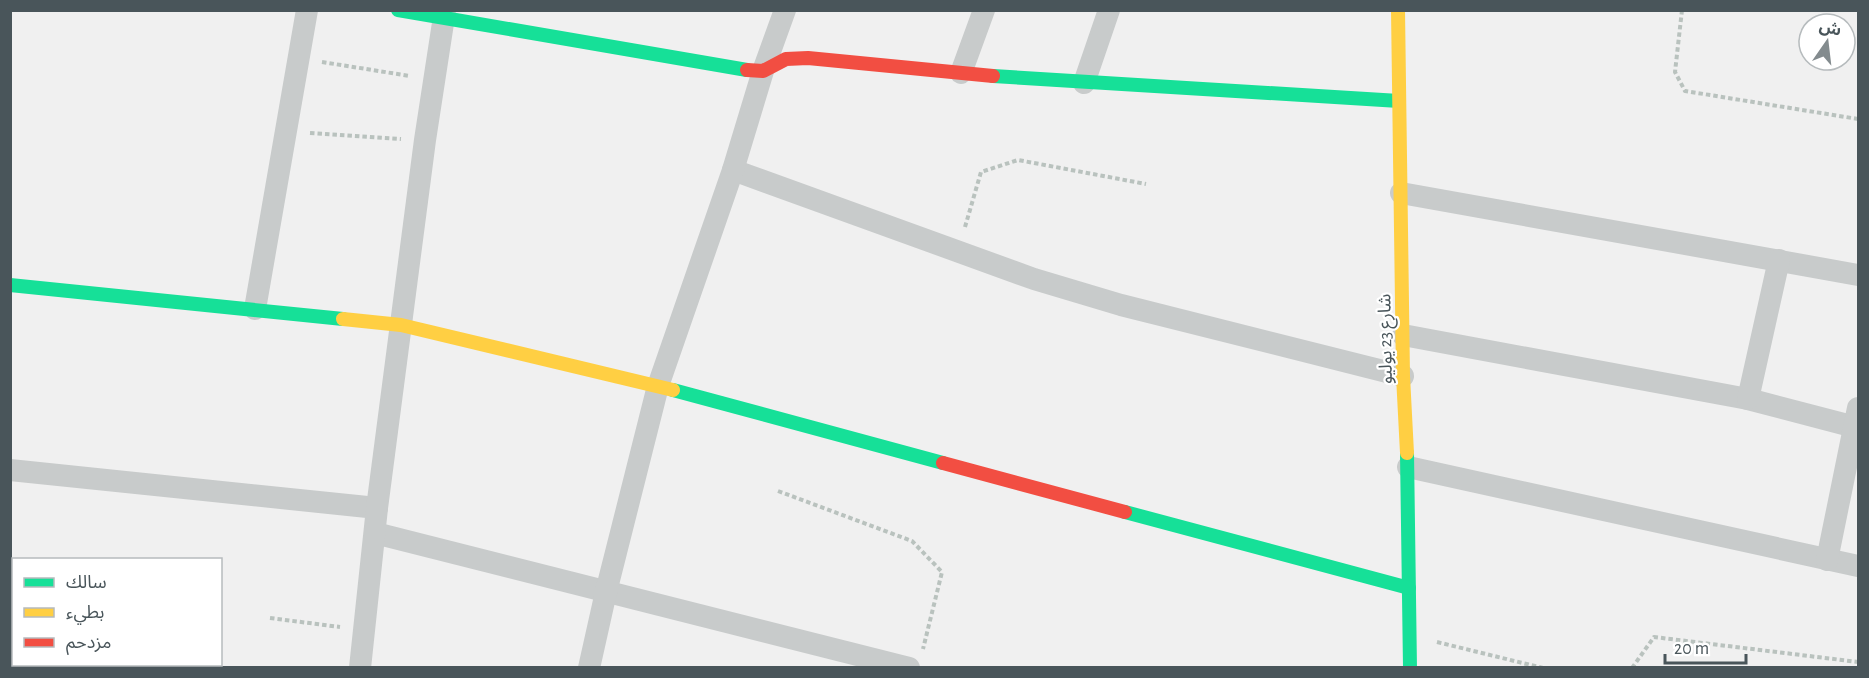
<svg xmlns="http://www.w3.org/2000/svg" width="1869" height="678" viewBox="0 0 1869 678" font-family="'Alegreya Sans','Noto Sans Arabic',sans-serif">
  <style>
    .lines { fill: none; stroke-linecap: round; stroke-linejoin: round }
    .path { stroke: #b9c2be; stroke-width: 4; stroke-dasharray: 4.5 3; stroke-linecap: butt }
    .street { stroke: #c8cbcb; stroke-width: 22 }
    .fast { stroke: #16e098; stroke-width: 14 }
    .slow { stroke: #ffcf43; stroke-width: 14 }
    .jam { stroke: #f24e42; stroke-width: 14 }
    .labels { text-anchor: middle; stroke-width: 4.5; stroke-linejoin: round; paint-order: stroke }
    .street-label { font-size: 18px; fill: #49555a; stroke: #fff }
  </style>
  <rect width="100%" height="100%" fill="#f0f0f0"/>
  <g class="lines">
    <g class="path">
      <polyline points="1682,10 1675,72 1685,91 1858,119"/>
      <polyline points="322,62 410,76"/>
      <polyline points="310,133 401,139"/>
      <polyline points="965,227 981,172 1018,160 1146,184"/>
      <polyline points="778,491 912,541 942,572 923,649"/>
      <polyline points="270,618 340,627"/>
      <polyline points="1437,642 1543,668"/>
      <polyline points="1632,668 1654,637 1858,662"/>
    </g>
    <g class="street">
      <polyline points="961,73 984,10"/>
      <polyline points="1084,83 1109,10"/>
      <polyline points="733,170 1034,279 1121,305 1403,376"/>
      <polyline points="1401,193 1858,275"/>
      <polyline points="255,309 307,10"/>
      <polyline points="1403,335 1748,399 1855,427"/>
      <polyline points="1748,399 1779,260"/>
      <polyline points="1408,467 1858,566"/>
      <polyline points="10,470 377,508"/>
      <polyline points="375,533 909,668"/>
      <polyline points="1827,560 1858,408"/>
      <polyline points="360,668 377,508 425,140 445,10"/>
      <polyline points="589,668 606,592 658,386 733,170 763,71 785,10"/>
    </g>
    <g class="fast">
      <polyline points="398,10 747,70"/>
      <polyline points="993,76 1399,101"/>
      <polyline points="10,285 343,319"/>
      <polyline points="673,390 943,463"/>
      <polyline points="1407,453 1410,668"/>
      <polyline points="1125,512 1409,588"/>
    </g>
    <g class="slow">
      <polyline points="1398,10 1403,376 1407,453"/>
      <polyline points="343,319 401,325 673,390"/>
    </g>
    <g class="jam">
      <polyline points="747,70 763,71 786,59 808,58 993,76"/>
      <polyline points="943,463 1125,512"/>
    </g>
  </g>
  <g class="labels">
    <g class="street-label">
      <text transform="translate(1385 339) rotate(-91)" y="6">شارع 23 يوليو</text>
    </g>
  </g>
  <rect width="1869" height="678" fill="none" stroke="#49555a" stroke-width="24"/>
  <rect x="12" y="558" width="210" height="108" fill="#ffffff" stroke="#b6bbbd" stroke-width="1.5"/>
  <rect x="24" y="578" width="30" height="9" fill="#16e098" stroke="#b6bbbd" stroke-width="1.5"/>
  <text x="66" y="588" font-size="18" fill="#49555a">سالك</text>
  <rect x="24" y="608" width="30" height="9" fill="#ffcf43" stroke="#b6bbbd" stroke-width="1.5"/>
  <text x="66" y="618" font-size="18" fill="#49555a">بطيء</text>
  <rect x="24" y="638" width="30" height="9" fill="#f24e42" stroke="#b6bbbd" stroke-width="1.5"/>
  <text x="66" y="648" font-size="18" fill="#49555a">مزدحم</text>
  <g transform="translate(1827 42) rotate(14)"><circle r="28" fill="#ffffff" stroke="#b6bbbd" stroke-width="1.5"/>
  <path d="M0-4.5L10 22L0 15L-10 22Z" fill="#838b8e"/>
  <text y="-9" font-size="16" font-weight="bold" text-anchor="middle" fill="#49555a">ش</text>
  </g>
  <path d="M1665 654v9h81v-9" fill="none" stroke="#49555a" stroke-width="3"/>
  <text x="1674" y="654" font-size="18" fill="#49555a" stroke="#ffffff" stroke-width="4.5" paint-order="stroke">20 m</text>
</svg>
